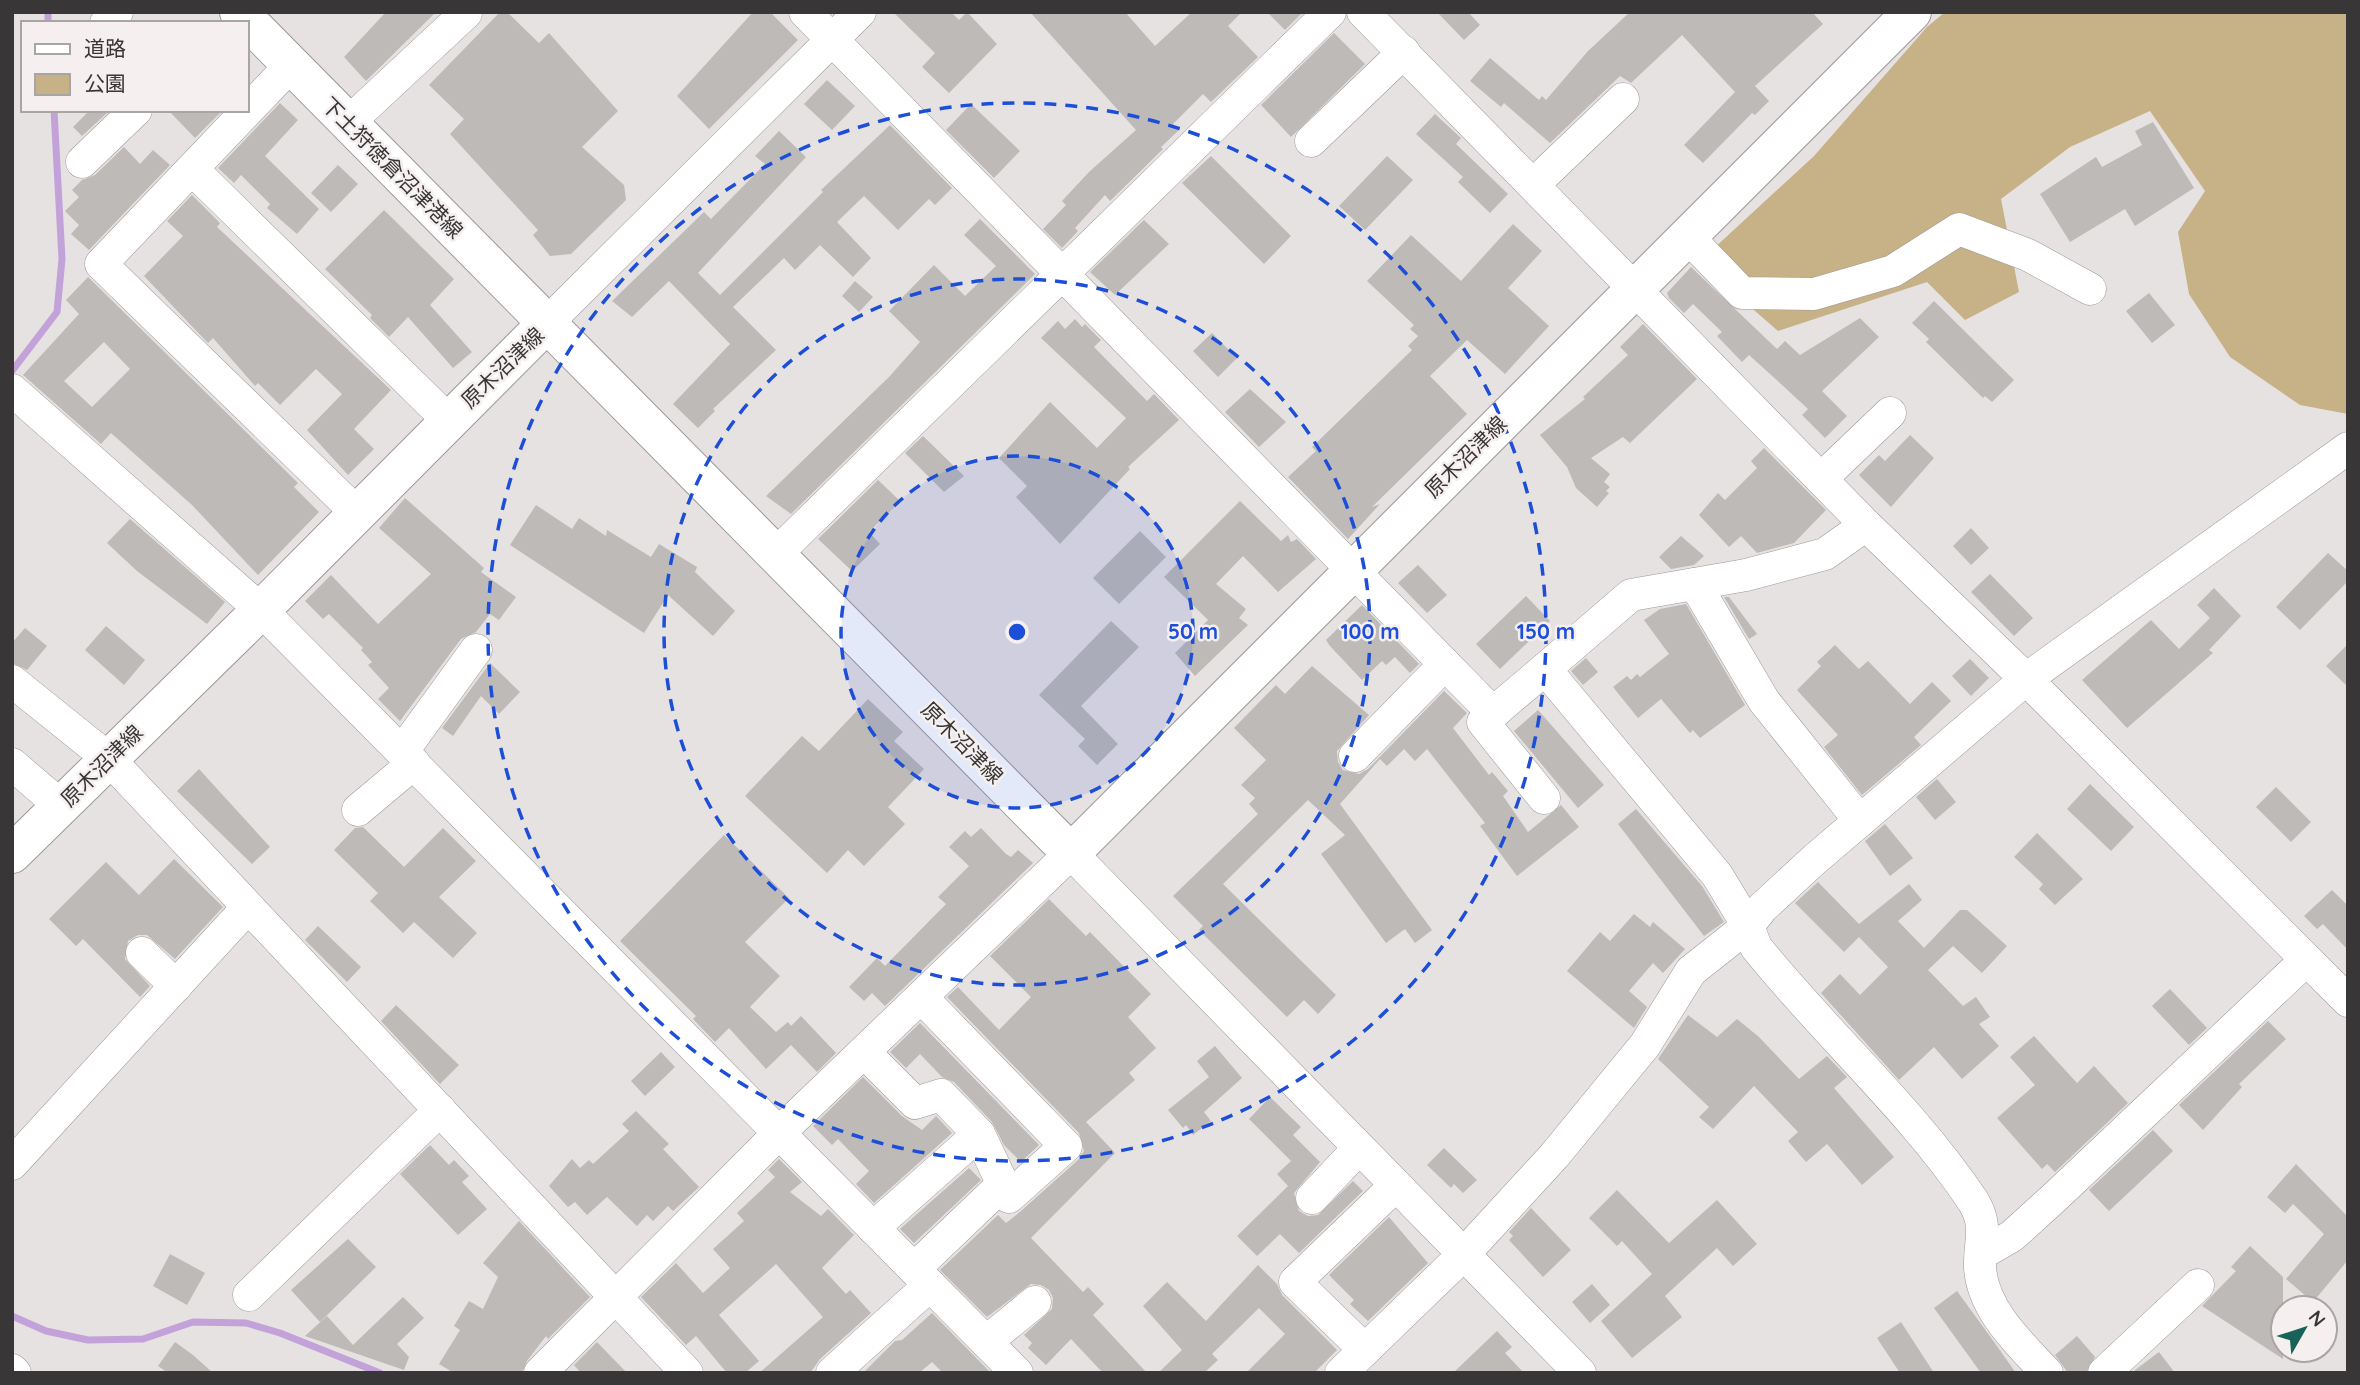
<svg xmlns="http://www.w3.org/2000/svg" width="2360" height="1385" viewBox="0 0 2360 1385" font-family="Quicksand,'Noto Sans JP',sans-serif">
  <style>
    .green { fill: #c7b187 }
    .lines { fill: none; stroke-linecap: round; stroke-linejoin: round }
    .stream { stroke: #c2a2d8; stroke-width: 7 }
    .building { fill: #bebab7; fill-rule: evenodd }
    .minor-casing { stroke: #9e9898; stroke-width: 33 }
    .major-casing { stroke: #9e9898; stroke-width: 40 }
    .minor { stroke: #fff; stroke-width: 32 }
    .major { stroke: #fff; stroke-width: 38 }
    .ring { fill: none; stroke: #1d4ed8; stroke-width: 3.5; stroke-dasharray: 12 9 }
    .labels { text-anchor: middle; stroke-width: 5; stroke-linejoin: round; paint-order: stroke }
    .street-label { font-size: 21px; fill: #383636; stroke: #f5efef }
    .centre { fill: #1d4ed8; stroke: #f5efef; stroke-width: 3.5 }
    .ring-label { font-size: 21px; text-anchor: middle; font-weight: bold; fill: #1d4ed8; stroke: #f5efef; stroke-width: 5; stroke-linejoin: round; paint-order: stroke }
  </style>
  <rect width="100%" height="100%" fill="#e7e2e2"/>
  <polygon class="green" points="1945,12 2348,12 2348,414 2300,405 2230,357 2189,294 2178,232 2205,191 2150,111 2070,147 2001,199 2019,292 1965,320 1927,282 1778,331 1699,262 1814,156 1927,27"/>
  <g class="lines">
    <g class="stream">
      <polyline points="48,12 48,23"/>
      <polyline points="12,371 57,312 62,259 54,110"/>
      <polyline points="12,1316 46,1331 88,1340 143,1339 193,1322 246,1323 280,1333 380,1373"/>
    </g>
  </g>
  <g class="building">
    <polygon points="386,12 436,12 366,81 344,57"/>
    <polygon points="500,12 507,12 539,43 549,33 618,111 582,147 624,185 626,200 571,254 550,256 533,235 538,230 450,134 464,119 429,85"/>
    <polygon points="753,12 770,12 798,40 709,129 677,96"/>
    <polygon points="893,12 951,12 959,20 967,12 997,44 949,93 922,67 935,53"/>
    <polygon points="1030,12 1125,12 1155,46 1192,12 1242,12 1228,26 1258,57 1211,102 1203,94 1173,124 1179,130 1161,147 1163,149 1110,201 1105,195 1075,228 1078,231 1062,248 1043,229 1066,205 1062,201 1089,172 1136,130"/>
    <polygon points="1267,12 1303,12 1285,30"/>
    <polygon points="1437,12 1468,12 1480,25 1464,40"/>
    <polygon points="1630,12 1812,12 1823,24 1755,86 1769,101 1755,115 1752,113 1703,163 1684,145 1735,92 1682,35 1631,83 1620,76 1550,143 1504,103 1501,107 1470,81 1490,58 1539,100 1542,96 1546,100 1588,51"/>
    <polygon points="1334,33 1365,64 1291,137 1261,105"/>
    <polygon points="827,80 855,106 832,130 804,104"/>
    <polygon points="280,103 298,120 265,156 319,209 297,234 267,208 270,204 241,175 234,183 218,168"/>
    <polygon points="971,104 1020,151 994,178 946,130"/>
    <polygon points="90,110 108,112 82,136 73,127"/>
    <polygon points="168,110 217,110 220,113 195,138"/>
    <polygon points="1435,114 1461,138 1456,144 1508,194 1490,213 1458,182 1463,177 1416,134"/>
    <polygon points="2153,122 2194,188 2135,226 2125,209 2070,242 2040,194 2096,157 2102,167 2142,145 2135,131"/>
    <polygon points="890,125 952,188 935,205 929,199 898,230 864,196 837,222 871,258 853,277 820,245 795,270 784,258 733,307 776,350 713,409 715,411 698,428 673,404 730,344 669,281 632,317 612,301 704,212 711,219 765,164 755,156 779,131 806,157 698,273 720,295 823,192 821,190"/>
    <polygon points="124,147 140,164 153,150 170,165 89,250 71,234 79,225 65,211 79,197 72,190 82,180 95,175"/>
    <polygon points="1211,156 1291,236 1264,264 1182,183"/>
    <polygon points="1387,156 1413,180 1365,230 1339,206"/>
    <polygon points="338,165 358,184 331,212 311,193"/>
    <polygon points="192,195 220,223 217,227 391,390 354,429 374,449 348,475 307,430 342,394 316,369 280,405 258,383 255,386 213,338 208,343 144,276 183,236 167,221"/>
    <polygon points="384,210 454,279 430,305 472,352 453,368 408,317 389,337 370,318 372,315 325,269"/>
    <polygon points="980,219 1035,274 791,514 766,496 889,377 920,342 889,311 934,265 965,296 996,266 964,235"/>
    <polygon points="1144,220 1169,244 1115,295 1090,272"/>
    <polygon points="1513,224 1542,251 1508,288 1549,326 1505,374 1467,340 1430,376 1467,414 1372,507 1380,504 1348,539 1288,477 1316,451 1312,447 1412,350 1408,346 1418,336 1410,329 1414,325 1367,281 1411,235 1461,281"/>
    <polygon points="1691,267 1777,349 1785,341 1800,355 1860,318 1879,337 1822,391 1847,416 1825,438 1802,415 1808,409 1781,384 1749,355 1742,362 1717,336 1722,332 1693,304 1684,313 1669,298 1667,293"/>
    <path d="M88 277 298 483 294 487 319 512 258 575 192 505 111 433 101 444 23 375 79 314 66 300ZM104 342 130 369 92 407 64 381Z"/>
    <polygon points="855,281 873,297 859,312 842,296"/>
    <polygon points="2149,293 2175,325 2152,343 2126,311"/>
    <polygon points="1934,301 2014,380 1992,402 1985,396 1983,398 1926,342 1929,339 1912,323"/>
    <polygon points="1075,319 1082,327 1085,324 1101,340 1094,347 1147,401 1154,394 1179,420 1128,467 1130,469 1060,544 1016,497 1027,486 999,458 1050,402 1097,448 1126,418 1041,338 1058,321 1065,329"/>
    <polygon points="1643,324 1697,379 1630,443 1623,437 1591,458 1610,474 1604,482 1610,487 1606,491 1609,493 1597,507 1576,488 1567,467 1540,435 1585,399 1583,397 1628,355 1620,347"/>
    <polygon points="1212,333 1237,358 1218,377 1193,351"/>
    <polygon points="1250,389 1286,422 1259,447 1225,412"/>
    <polygon points="1910,435 1934,458 1891,507 1859,475 1879,455 1885,461"/>
    <polygon points="923,436 964,476 944,492 905,453"/>
    <polygon points="1764,448 1826,510 1794,543 1757,553 1741,536 1729,547 1699,515 1718,493 1725,500 1757,468 1751,461"/>
    <polygon points="878,480 900,501 869,532 880,544 852,571 818,539"/>
    <polygon points="405,498 484,568 481,572 516,597 499,620 490,614 476,632 461,639 400,721 378,699 389,688 368,665 372,662 361,650 363,648 329,614 323,619 305,601 331,575 378,624 431,574 379,528"/>
    <polygon points="1240,501 1281,541 1288,535 1291,542 1297,539 1316,559 1278,592 1243,556 1216,584 1246,609 1239,618 1248,625 1195,676 1175,653 1208,620 1164,577"/>
    <polygon points="536,505 572,529 579,518 606,536 607,530 651,557 659,544 697,567 695,572 735,611 713,636 668,595 644,633 510,545"/>
    <polygon points="130,519 225,602 207,624 137,571 107,543"/>
    <polygon points="1971,528 1989,548 1971,565 1953,546"/>
    <polygon points="1140,531 1166,557 1119,604 1093,578"/>
    <polygon points="1681,536 1704,556 1694,565 1671,569 1659,557"/>
    <polygon points="2328,553 2348,571 2348,581 2300,630 2276,607"/>
    <polygon points="1418,565 1447,595 1427,613 1398,583"/>
    <polygon points="1990,574 2033,618 2014,636 1971,592"/>
    <polygon points="2214,588 2241,616 2209,650 2213,653 2127,728 2082,680 2151,620 2179,649 2210,618 2197,605"/>
    <polygon points="1526,596 1550,621 1500,669 1476,644"/>
    <polygon points="1724,597 1729,597 1757,634 1749,639"/>
    <polygon points="1686,604 1745,705 1700,738 1693,730 1690,733 1661,699 1638,718 1613,687 1627,676 1631,680 1637,674 1640,677 1669,654 1644,620 1660,609"/>
    <polygon points="1362,605 1419,664 1410,673 1395,657 1386,665 1382,661 1362,680 1330,646 1326,640"/>
    <polygon points="1111,621 1139,647 1081,706 1118,744 1097,765 1078,746 1085,739 1039,695"/>
    <polygon points="106,626 145,660 124,685 85,650"/>
    <polygon points="25,628 47,646 27,670 12,663 12,643"/>
    <polygon points="2348,644 2348,687 2326,666"/>
    <polygon points="1835,645 1859,669 1868,661 1910,704 1932,682 1951,701 1914,737 1921,745 1862,795 1824,747 1838,735 1797,690 1821,666 1817,662"/>
    <polygon points="1586,658 1598,672 1583,685 1571,671"/>
    <polygon points="1970,659 1989,678 1971,696 1952,676"/>
    <polygon points="490,663 520,692 499,714 481,696 453,736 442,728"/>
    <polygon points="1312,666 1369,715 1337,751 1338,762 1343,770 1359,774 1368,769 1444,691 1467,713 1453,728 1489,775 1492,772 1508,791 1503,796 1528,832 1561,805 1579,827 1517,876 1480,826 1485,823 1427,749 1415,761 1404,749 1387,766 1380,759 1340,804 1432,930 1415,943 1405,929 1386,943 1321,854 1345,835 1308,800 1223,884 1336,995 1318,1014 1304,1000 1287,1017 1199,930 1203,926 1173,896 1258,814 1249,804 1255,798 1241,785 1266,760 1234,728 1276,685 1285,694"/>
    <polygon points="868,699 903,732 894,741 924,769 888,807 905,824 864,866 848,850 827,873 745,796 802,736 819,751"/>
    <polygon points="1538,710 1604,785 1578,808 1514,731"/>
    <polygon points="199,769 270,847 252,864 177,791"/>
    <polygon points="1937,779 1956,802 1935,820 1916,797"/>
    <polygon points="2090,784 2134,827 2111,851 2067,809"/>
    <polygon points="2276,787 2311,822 2291,842 2256,807"/>
    <polygon points="1636,809 1702,886 1724,922 1704,936 1618,824"/>
    <polygon points="1885,824 1913,858 1890,876 1865,841"/>
    <polygon points="363,827 404,867 443,828 476,861 439,897 477,933 453,958 414,922 403,933 370,901 378,893 334,850 355,828"/>
    <polygon points="981,828 1006,854 1011,857 1018,850 1033,863 885,1006 872,993 864,1001 849,987 877,958 885,966 946,904 938,897 969,866 949,847 965,831 971,837"/>
    <polygon points="2037,833 2083,879 2055,905 2039,889 2043,884 2014,857"/>
    <polygon points="724,835 789,898 745,942 780,976 750,1007 776,1032 788,1022 791,1026 801,1016 836,1053 817,1072 791,1045 766,1069 729,1028 715,1042 693,1019 696,1016 620,941"/>
    <polygon points="174,859 223,907 175,959 147,935 138,935 128,941 125,959 150,986 140,997 83,939 76,946 49,919 106,862 139,895"/>
    <polygon points="1818,882 1859,924 1909,884 1922,900 1898,921 1924,948 1960,910 1967,910 2007,946 1982,973 1953,946 1928,970 1963,1006 1976,997 1990,1017 1979,1024 1999,1046 1962,1079 1934,1047 1899,1080 1821,993 1840,974 1860,995 1888,967 1859,937 1844,952 1795,903"/>
    <polygon points="2332,890 2348,906 2348,950 2323,924 2317,929 2304,916"/>
    <polygon points="1049,899 1086,936 1090,932 1151,994 1128,1017 1156,1048 1129,1073 1135,1080 1086,1122 1115,1153 1031,1238 1083,1292 1088,1287 1104,1304 1093,1315 1147,1373 1103,1373 1071,1339 1046,1365 1028,1348 1032,1343 1024,1335 1052,1309 1053,1298 1049,1290 1041,1285 1031,1284 987,1317 940,1270 998,1215 1006,1223 1021,1211 1078,1160 1084,1151 1079,1133 947,997 958,987 999,1030 1031,997 990,956"/>
    <polygon points="1634,914 1650,927 1653,922 1685,949 1663,973 1653,963 1629,991 1647,1007 1634,1028 1567,971 1600,932 1610,941"/>
    <polygon points="318,926 361,967 347,982 305,940"/>
    <polygon points="2170,989 2207,1028 2189,1045 2152,1006"/>
    <polygon points="396,1005 459,1065 440,1084 381,1021"/>
    <polygon points="1688,1015 1717,1037 1737,1019 1759,1037 1799,1079 1827,1056 1847,1077 1834,1088 1894,1157 1862,1185 1827,1144 1806,1162 1788,1141 1798,1132 1754,1086 1713,1129 1699,1117 1709,1107 1658,1059"/>
    <polygon points="2268,1021 2286,1039 2239,1084 2242,1087 2203,1130 2179,1105"/>
    <polygon points="920,1023 1039,1145 1021,1162 1004,1145 992,1122 954,1082 942,1077 920,1054 906,1068 890,1052"/>
    <polygon points="2034,1036 2077,1083 2094,1066 2128,1103 2055,1172 2047,1164 2042,1169 1997,1118 2035,1085 2010,1057"/>
    <polygon points="1215,1046 1242,1078 1204,1112 1211,1121 1193,1135 1186,1125 1183,1128 1168,1110 1209,1077 1197,1061"/>
    <polygon points="661,1052 675,1067 645,1096 631,1081"/>
    <polygon points="863,1077 902,1116 922,1130 936,1116 952,1133 874,1203 856,1184 869,1171 838,1139 832,1145 813,1126"/>
    <polygon points="1270,1097 1301,1127 1293,1135 1320,1162 1294,1193 1299,1211 1308,1216 1318,1215 1353,1181 1363,1191 1299,1253 1280,1234 1257,1256 1237,1236 1288,1186 1277,1174 1291,1161 1249,1119"/>
    <polygon points="636,1111 669,1144 663,1149 699,1187 673,1211 668,1206 653,1221 647,1215 637,1226 607,1197 587,1215 575,1202 568,1207 549,1186 572,1159 580,1168 589,1160 593,1164 629,1131 622,1124"/>
    <polygon points="2153,1130 2173,1151 2109,1211 2089,1190"/>
    <polygon points="430,1145 449,1165 454,1160 469,1176 462,1182 487,1209 458,1235 400,1174"/>
    <polygon points="1444,1148 1477,1180 1463,1193 1454,1184 1451,1188 1427,1165"/>
    <polygon points="779,1159 802,1182 790,1192 821,1216 828,1209 854,1235 822,1268 846,1294 850,1290 871,1313 820,1359 810,1373 759,1373 823,1317 776,1264 719,1315 759,1361 745,1373 727,1373 696,1336 686,1345 641,1297 676,1263 703,1293 730,1268 713,1249 744,1221 737,1213 775,1177 768,1170"/>
    <polygon points="2296,1164 2348,1217 2348,1260 2313,1302 2286,1279 2324,1234 2293,1204 2285,1213 2267,1197"/>
    <polygon points="969,1168 981,1180 914,1243 900,1229"/>
    <polygon points="1617,1190 1669,1243 1717,1200 1757,1244 1733,1266 1717,1248 1665,1296 1682,1317 1632,1358 1601,1321 1652,1274 1622,1241 1617,1246 1589,1218"/>
    <polygon points="1531,1208 1571,1250 1543,1277 1509,1240 1513,1236 1509,1232"/>
    <polygon points="1389,1217 1428,1263 1368,1321 1350,1304 1354,1300 1329,1275"/>
    <polygon points="519,1221 590,1297 548,1339 546,1336 527,1361 522,1373 454,1373 439,1364 460,1330 454,1326 469,1301 483,1309 498,1277 483,1263"/>
    <polygon points="348,1239 376,1267 320,1322 291,1290"/>
    <polygon points="2250,1246 2283,1277 2283,1359 2202,1306 2236,1271 2231,1267"/>
    <polygon points="170,1254 205,1273 187,1305 153,1286"/>
    <polygon points="1258,1265 1277,1284 1282,1295 1337,1350 1314,1373 1246,1373 1285,1334 1259,1308 1212,1354 1218,1360 1204,1373 1158,1373 1182,1350 1143,1306 1167,1282 1206,1321"/>
    <polygon points="1592,1284 1610,1305 1590,1323 1572,1302"/>
    <polygon points="1957,1291 1989,1335 2016,1373 1981,1373 1934,1308"/>
    <polygon points="403,1297 424,1318 397,1344 409,1357 404,1370 305,1336 327,1316 353,1345"/>
    <polygon points="932,1313 991,1373 943,1373 932,1362 919,1373 863,1373 895,1341 902,1340"/>
    <polygon points="1901,1322 1910,1336 1934,1373 1900,1373 1877,1338"/>
    <polygon points="1497,1331 1512,1347 1505,1353 1524,1373 1453,1373"/>
    <polygon points="2077,1336 2095,1357 2086,1373 2068,1373 2055,1355"/>
    <polygon points="175,1342 193,1355 213,1373 168,1373 158,1366"/>
    <polygon points="597,1342 627,1373 581,1373 574,1365"/>
    <polygon points="2159,1352 2175,1373 2131,1373"/>
  </g>
  <g class="lines">
    <defs>
      <g id="minor">
        <path d="M805 12 1493 713 1545 669 1717 875 1748 926 1756 947C1824 1032 1913 1111 1973 1201 1989 1227 1979 1240 1980 1268 1983 1310 2019 1343 2047 1373"/>
        <polyline points="1363,12 1866,525 2026,679 2348,1001"/>
        <polyline points="106,23 117,12"/>
        <polyline points="291,65 101,264 357,513"/>
        <polyline points="348,123 466,13"/>
        <polyline points="1311,141 1404,52"/>
        <polyline points="82,162 136,110"/>
        <polyline points="192,169 449,421"/>
        <polyline points="1533,185 1623,99"/>
        <polyline points="1687,236 1742,293 1814,294 1893,271 1959,229 2028,255 2090,289"/>
        <polyline points="546,324 860,12"/>
        <polyline points="12,390 261,610 1017,1373"/>
        <polyline points="1821,479 1890,413"/>
        <polyline points="775,555 1330,12"/>
        <polyline points="1695,584 1764,701 1860,821"/>
        <polyline points="1545,669 1631,595 1746,575 1825,554 1866,525"/>
        <polyline points="12,681 109,759 687,1373"/>
        <polyline points="1498,709 1483,722 1544,798"/>
        <polyline points="402,752 476,650"/>
        <polyline points="1355,756 1445,664"/>
        <polyline points="12,764 61,806"/>
        <polyline points="358,810 414,763"/>
        <polyline points="142,953 176,986"/>
        <polyline points="864,1052 915,1103 941,1095 979,1134 1009,1197 1066,1146 921,997"/>
        <polyline points="12,1164 248,907"/>
        <polyline points="1312,1198 1359,1148"/>
        <polyline points="873,1228 979,1134"/>
        <polyline points="1981,1254 2012,1236 2055,1197 2306,960"/>
        <polyline points="914,1269 1003,1184"/>
        <polyline points="249,1295 440,1110"/>
        <polyline points="986,1342 1035,1302"/>
        <polyline points="1365,1350 1295,1282 1395,1186"/>
        <polyline points="12,1370 15,1373"/>
        <polyline points="540,1373 779,1133 1071,853 1580,1373"/>
        <polyline points="832,1373 930,1285"/>
        <polyline points="1341,1373 1463,1255 1554,1156 1645,1045 1691,971 1748,926 1762,908 1814,860 2026,679 2348,448"/>
        <polyline points="2104,1373 2198,1285"/>
      </g>
      <g id="major">
        <polyline points="239,12 1071,853 1912,12"/>
        <polyline points="12,854 261,610 546,324"/>
      </g>
    </defs>
    <use href="#minor" class="minor-casing"/>
    <use href="#major" class="major-casing"/>
    <use href="#minor" class="minor"/>
    <use href="#major" class="major"/>
  </g>
  <circle cx="1017" cy="632" r="176" fill="#1d4ed8" fill-opacity=".12"/>
  <g class="ring">
    <circle cx="1017" cy="632" r="176"/>
    <circle cx="1017" cy="632" r="353"/>
    <circle cx="1017" cy="632" r="529"/>
  </g>
  <g class="labels">
    <g class="street-label">
      <text transform="translate(392 168) rotate(45)" y="7">下土狩徳倉沼津港線</text>
      <text transform="translate(503 368) rotate(-44)" y="7">原木沼津線</text>
      <text transform="translate(1466 457) rotate(-45)" y="7">原木沼津線</text>
      <text transform="translate(962 743) rotate(45)" y="7">原木沼津線</text>
      <text transform="translate(102 766) rotate(-45)" y="7">原木沼津線</text>
    </g>
  </g>
  <circle cx="1017" cy="632" r="10" class="centre"/>
  <g class="ring-label">
    <text x="1193" y="639">50 m</text>
    <text x="1370" y="639">100 m</text>
    <text x="1546" y="639">150 m</text>
  </g>
  <rect width="2360" height="1385" fill="none" stroke="#383636" stroke-width="28"/>
  <rect x="21" y="21" width="228" height="91" fill="#f5efef" stroke="#a9a5a5" stroke-width="2"/>
  <rect x="35" y="44" width="35" height="10" fill="#ffffff" stroke="#a9a5a5" stroke-width="2"/>
  <text x="84" y="56" font-size="21" fill="#383636">道路</text>
  <rect x="35" y="74" width="35" height="21" fill="#c7b187" stroke="#a9a5a5" stroke-width="2"/>
  <text x="84" y="91" font-size="21" fill="#383636">公園</text>
  <g transform="translate(2304 1329) rotate(51)"><circle r="33" fill="#f5efef" stroke="#a9a5a5" stroke-width="2"/>
  <path d="M0-5L12 26L0 18L-12 26Z" fill="#186259"/>
  <text y="-10" font-size="19" font-weight="bold" text-anchor="middle" fill="#383636">N</text>
  </g>
</svg>
